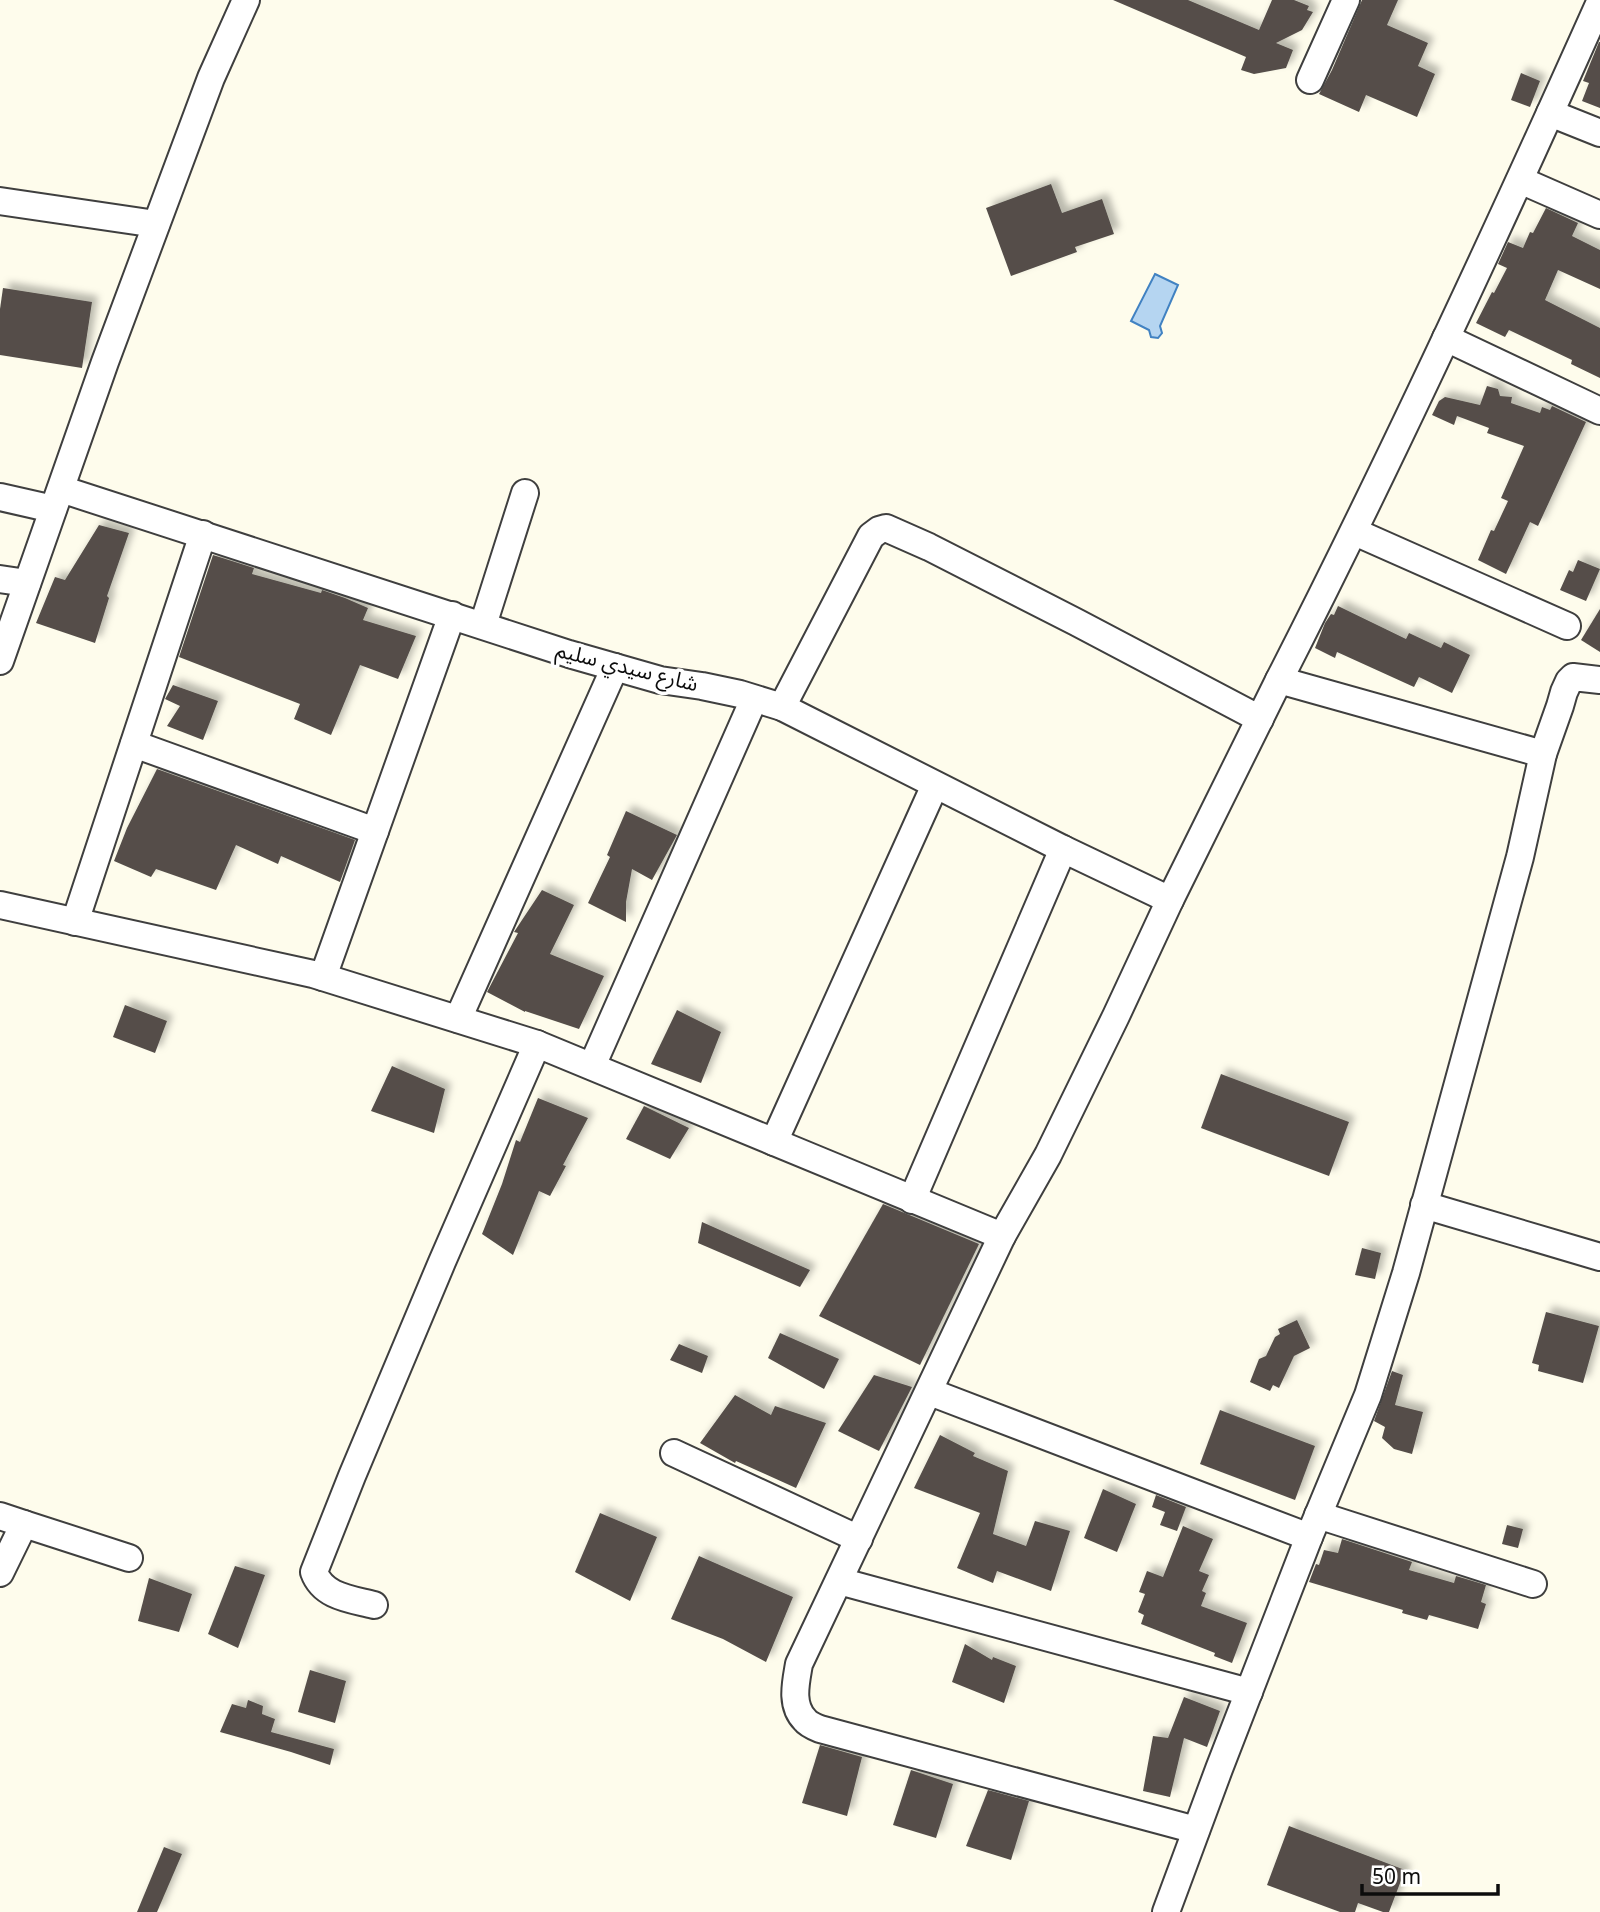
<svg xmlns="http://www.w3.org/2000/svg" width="1600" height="1912" viewBox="0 0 1600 1912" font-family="Georgia,'Noto Sans Arabic',serif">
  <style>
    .water { fill: #b5d5f1; stroke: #4182c2; stroke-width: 2 }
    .building { fill: #544e49; filter: url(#shadow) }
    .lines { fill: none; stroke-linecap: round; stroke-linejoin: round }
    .minor-casing { stroke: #3f3f3f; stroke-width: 30 }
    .minor { stroke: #fff; stroke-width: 26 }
    .labels { text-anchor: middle; stroke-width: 7; stroke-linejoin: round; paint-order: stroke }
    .street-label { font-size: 21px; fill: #0c0c0c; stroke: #fff }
  </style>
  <defs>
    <filter id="shadow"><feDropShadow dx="6" dy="-6" stdDeviation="3.5" flood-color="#0004"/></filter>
  </defs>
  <rect width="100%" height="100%" fill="#fefcec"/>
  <polygon class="water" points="1155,274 1178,285 1160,326 1162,333 1158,338 1151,337 1149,330 1131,321"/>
  <g class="building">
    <polygon points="1113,0 1188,0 1259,30 1272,0 1294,0 1309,6 1307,10 1313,12 1302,30 1276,43 1293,50 1286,68 1254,74 1241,70 1246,57"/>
    <polygon points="1362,0 1398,0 1387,25 1428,43 1418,66 1435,74 1417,117 1366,95 1359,112 1319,94 1332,70"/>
    <polygon points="1599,42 1600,42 1600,108 1582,101 1589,83 1583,81"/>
    <polygon points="1521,73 1540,81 1530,107 1511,100"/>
    <polygon points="1051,184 1062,213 1102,199 1114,234 1075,247 1077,252 1011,276 986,208"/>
    <polygon points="1546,208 1578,223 1572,236 1600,250 1600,289 1558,270 1545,300 1600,328 1600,378 1571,364 1572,360 1509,330 1505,337 1476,323 1492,292 1494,293 1507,268 1498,264 1508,242 1523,248 1530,232 1533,233"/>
    <polygon points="3,288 92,302 82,368 0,355 0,309"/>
    <polygon points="1487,386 1498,389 1500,396 1512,397 1511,403 1540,413 1542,407 1550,410 1552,406 1586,422 1538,526 1530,522 1506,574 1478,560 1491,530 1494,531 1508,501 1501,498 1524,446 1487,433 1489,428 1457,416 1454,425 1432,415 1439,401 1445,397 1480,405"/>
    <polygon points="99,525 129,533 107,596 109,598 95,643 36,623 55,577 65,580"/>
    <polygon points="213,555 254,568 252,574 321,593 322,590 345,598 368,608 363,620 416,636 398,679 360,665 331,735 294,719 300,704 179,657"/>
    <polygon points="1578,560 1600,569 1586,601 1560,590 1569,570 1573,572"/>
    <polygon points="1338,606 1406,639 1409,633 1441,648 1444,642 1470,655 1452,693 1419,677 1414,687 1337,652 1335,658 1315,648 1325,623 1331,614 1334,615"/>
    <polygon points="1600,609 1600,652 1581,640"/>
    <polygon points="173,685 218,701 203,740 167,726 180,706 165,699"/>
    <polygon points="157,769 355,840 340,882 281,856 278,864 236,845 216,890 156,869 151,877 114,861 127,828"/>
    <polygon points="626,811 677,835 652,880 632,869 626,902 626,922 588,903 610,857 607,855"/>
    <polygon points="542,890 574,905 550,954 604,976 579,1029 525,1011 525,1012 487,992 518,933 514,932"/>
    <polygon points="125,1005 167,1021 155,1053 113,1037"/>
    <polygon points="677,1010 721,1032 701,1083 651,1064"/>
    <polygon points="392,1066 445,1089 434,1133 371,1111"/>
    <polygon points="1221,1074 1349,1122 1329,1176 1201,1128"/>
    <polygon points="538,1098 588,1118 563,1165 566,1166 550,1196 539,1191 513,1255 482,1234 502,1184 516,1140 520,1142"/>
    <polygon points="644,1106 689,1128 670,1159 626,1139"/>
    <polygon points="883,1204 979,1244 920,1365 819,1316"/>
    <polygon points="702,1222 810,1270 800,1287 698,1243"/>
    <polygon points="1362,1248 1381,1253 1375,1279 1355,1275"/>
    <polygon points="1546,1312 1599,1326 1583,1383 1538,1371 1539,1365 1532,1363"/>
    <polygon points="1297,1320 1310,1348 1294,1356 1279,1388 1273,1385 1270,1391 1250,1382 1259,1359 1266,1356 1275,1337 1280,1334 1278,1329"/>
    <polygon points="780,1333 839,1359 824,1389 768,1358"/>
    <polygon points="679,1344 708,1356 702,1373 670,1360"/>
    <polygon points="1392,1371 1403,1375 1395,1405 1423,1412 1412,1454 1394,1449 1382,1438 1385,1427 1374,1421"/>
    <polygon points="874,1375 912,1387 879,1451 838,1431"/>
    <polygon points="735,1395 771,1415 775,1406 826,1423 796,1488 736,1461 735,1463 700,1443"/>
    <polygon points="1220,1410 1315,1446 1295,1500 1200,1464"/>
    <polygon points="940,1435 975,1453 973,1456 1008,1471 993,1534 1026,1546 1035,1521 1070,1531 1051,1591 997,1571 993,1583 957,1568 980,1513 914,1488"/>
    <polygon points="1103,1489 1136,1504 1117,1552 1084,1538"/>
    <polygon points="1156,1495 1186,1507 1177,1531 1160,1525 1165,1512 1152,1507"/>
    <polygon points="600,1513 657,1537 630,1601 575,1572"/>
    <polygon points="1507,1525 1523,1529 1518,1548 1502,1544"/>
    <polygon points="1183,1526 1213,1539 1199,1571 1209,1575 1202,1591 1206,1593 1201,1606 1247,1623 1232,1663 1214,1656 1215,1653 1141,1624 1144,1615 1138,1612 1145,1594 1139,1592 1147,1571 1163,1577"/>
    <polygon points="1342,1539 1412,1562 1409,1570 1454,1583 1456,1576 1486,1585 1481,1602 1486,1604 1478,1629 1429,1615 1427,1620 1402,1613 1403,1610 1309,1582 1316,1564 1319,1565 1324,1550 1338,1553"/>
    <polygon points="699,1556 793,1597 766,1662 723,1639 671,1619"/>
    <polygon points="235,1566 265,1575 238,1648 208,1634"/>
    <polygon points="149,1578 192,1594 179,1632 138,1621"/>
    <polygon points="965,1644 992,1660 993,1657 1016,1666 1004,1703 952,1682"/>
    <polygon points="310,1670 346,1681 335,1723 298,1712"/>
    <polygon points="1184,1697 1220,1711 1207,1747 1184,1738 1170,1797 1143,1791 1153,1736 1168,1738"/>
    <polygon points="248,1700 263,1706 262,1714 275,1719 271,1732 334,1749 330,1765 291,1752 220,1732 232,1704 246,1708"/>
    <polygon points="820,1745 862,1757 847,1816 802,1803"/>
    <polygon points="911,1770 953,1784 936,1838 893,1825"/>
    <polygon points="988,1790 1029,1801 1011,1860 966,1846"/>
    <polygon points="1289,1826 1405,1870 1389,1912 1383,1912 1358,1903 1355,1912 1340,1912 1267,1885"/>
    <polygon points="164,1847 182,1854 157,1912 137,1912"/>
  </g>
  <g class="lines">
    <defs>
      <g id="minor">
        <polyline points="1310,80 1346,0"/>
        <polyline points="1550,113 1600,133"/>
        <polyline points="1520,180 1600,215"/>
        <polyline points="0,201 156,224"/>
        <polyline points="1446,338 1600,411"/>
        <polyline points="61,489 569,654 660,680 702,686 740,694 782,707 1063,849 1170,900"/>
        <polyline points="0,497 53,509"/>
        <polyline points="1355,532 1567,626"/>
        <polyline points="0,579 27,583"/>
        <polyline points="483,625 525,493"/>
        <polyline points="0,661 105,362 211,78 246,0"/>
        <path d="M1279 680C1393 457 1498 230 1600 2"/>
        <polyline points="782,707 871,536 879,530 886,528 929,547 1076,622 1260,719"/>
        <polyline points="134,744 375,831"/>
        <polyline points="0,905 313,974 537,1044 1002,1236 1048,1155 1116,1016 1170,900 1279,680 1543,754"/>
        <polyline points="75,922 203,534"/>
        <polyline points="323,977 452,615"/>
        <polyline points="458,1019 615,667"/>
        <polyline points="592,1066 754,699"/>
        <polyline points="774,1142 935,785"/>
        <polyline points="912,1200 1063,849"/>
        <polyline points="1424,1205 1600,1257"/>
        <path d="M1002 1236 799 1664C796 1682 790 1705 805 1720 808 1724 815 1727 820 1729L1196 1830"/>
        <polyline points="930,1392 1309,1537"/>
        <polyline points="674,1453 859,1539"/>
        <polyline points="1318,1515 1533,1584"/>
        <polyline points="0,1516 24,1524"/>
        <polyline points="0,1573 24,1524 129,1558"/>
        <polyline points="839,1581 1249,1692"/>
        <path d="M374 1605C351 1599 323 1597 314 1572L352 1476 442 1262 537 1044"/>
        <polyline points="1166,1912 1219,1769 1309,1537 1368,1395 1406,1273 1520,857 1543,754 1560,706 1564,692 1569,681 1573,677 1600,680"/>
      </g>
    </defs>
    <use href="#minor" class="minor-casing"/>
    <use href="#minor" class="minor"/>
  </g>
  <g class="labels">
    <g class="street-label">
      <text transform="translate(627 667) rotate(14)" y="7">شارع سيدي سليم</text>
    </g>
  </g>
  <path d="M1362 1884v10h136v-10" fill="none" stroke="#0c0c0c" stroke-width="3.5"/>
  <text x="1372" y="1884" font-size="21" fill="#0c0c0c" stroke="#ffffff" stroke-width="5" paint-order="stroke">50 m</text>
</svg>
